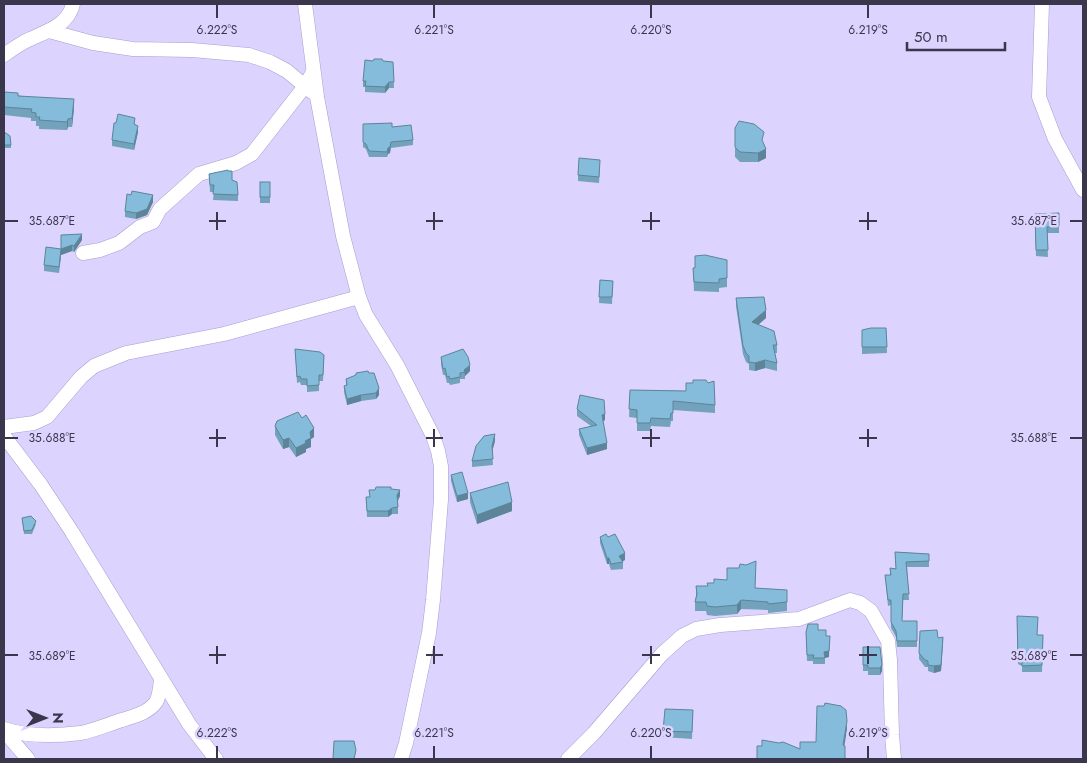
<svg xmlns="http://www.w3.org/2000/svg" width="1087" height="763" viewBox="0 0 1087 763" font-family="Jost,sans-serif">
  <style>
    .lines { fill: none; stroke-linecap: round; stroke-linejoin: round }
    .street-casing { stroke: #a89ed0; stroke-width: 15 }
    .street { stroke: #fff; stroke-width: 14 }
    .wall { fill: #72a2bc }
    .shaded-wall { fill: #5d8499 }
    .building { fill: #85bcdb; stroke: #5d8499 }
    .ticks { fill: none; stroke: #3a364b; stroke-width: 2 }
    .ticks-label { font-size: 12px; text-anchor: middle; fill: #3a364b; stroke: #dcd3fe; stroke-width: 5; stroke-linejoin: round; paint-order: stroke }
  </style>
  <rect width="100%" height="100%" fill="#dcd3fe"/>
  <g class="lines">
    <defs>
      <g id="street">
        <polyline points="305,4 317,97 343,236 359,297 366,315 397,365 433,436 438,451 441,466 441,500 433,600 429,633 406,743 401,759"/>
        <polyline points="1042,4 1039,97 1055,139 1083,190"/>
        <polyline points="49,31 93,43 133,49 192,50 249,55 270,62 287,71 312,92"/>
        <path d="M4 55C11 50 17 46 24 42 43 32 68 27 73 4"/>
        <polyline points="83,253 100,250 119,243 140,227 153,222 160,209 199,174 236,163 252,154 305,86 313,72"/>
        <polyline points="4,427 34,423 47,417 81,377 94,366 126,353 224,334 359,297"/>
        <polyline points="4,436 41,485 72,532 189,724 216,759"/>
        <path d="M4 729C28 737 56 736 81 733 95 730 109 724 122 720 134 716 148 713 156 702 160 695 160 687 161 679"/>
        <polyline points="4,731 28,759"/>
        <polyline points="568,759 594,733 662,654 682,636 696,629 720,625 799,619 850,600 860,603 871,611 888,641 890,660 892,735 894,759"/>
      </g>
    </defs>
    <use href="#street" class="street-casing"/>
    <use href="#street" class="street"/>
  </g>
  <g class="wall">
    <polygon points="383,61 393,62 394,88 389,88 385,93 365,92 365,87 363,87 363,81"/>
    <polygon points="4,92 74,108 72,127 68,127 67,130 39,129 39,126 36,126 36,121 31,121 31,118 4,115"/>
    <polygon points="135,124 138,132 134,150 112,146 112,140"/>
    <polygon points="363,124 392,127 413,140 413,145 391,148 390,153 388,154 387,157 369,157 366,149 363,147"/>
    <polygon points="735,128 763,142 766,158 758,162 740,162 735,157"/>
    <polygon points="4,133 11,145 11,148 4,148"/>
    <polygon points="600,166 599,183 578,181 578,175"/>
    <polygon points="228,171 238,195 238,201 213,200 214,192 210,192 209,174"/>
    <rect x="260" y="182" width="10" height="21"/>
    <polygon points="131,195 153,202 147,215 136,219 125,217 125,211"/>
    <polygon points="1059,213 1059,233 1047,233 1048,257 1036,256 1035,214"/>
    <polygon points="82,240 74,252 72,251 61,255 59,273 44,271 44,265 61,249"/>
    <polygon points="727,260 727,287 719,288 719,292 694,291 693,268 695,268"/>
    <polygon points="600,280 613,281 612,304 599,303"/>
    <polygon points="736,298 766,318 758,325 777,345 777,353 775,353 777,363 777,371 765,368 755,371 749,370 749,364 746,362 743,354 736,306"/>
    <polygon points="886,328 887,353 862,354 862,330"/>
    <polygon points="295,349 324,355 323,381 319,381 319,391 307,392 307,385 301,385 300,382 297,383"/>
    <polygon points="441,357 470,371 465,376 465,379 460,379 460,383 450,385 449,383 447,383 445,375 443,375 441,364"/>
    <polygon points="356,373 379,395 376,399 361,401 347,405 344,392 344,386 346,385 346,379 356,376"/>
    <polygon points="693,383 715,405 715,413 673,410 673,421 671,421 670,427 651,426 650,431 637,431 637,418 629,417 630,390 686,391"/>
    <polygon points="577,409 605,420 603,421 607,449 587,455 579,435 579,429 591,426 577,416"/>
    <polygon points="275,426 314,437 311,439 311,447 306,449 306,452 296,457 289,447 283,449 275,435"/>
    <polygon points="495,441 492,451 493,465 472,467 472,461"/>
    <polygon points="451,475 468,499 457,502 451,481"/>
    <polygon points="391,489 400,496 398,501 398,514 392,514 388,517 367,517 366,497 369,497"/>
    <polygon points="470,493 512,511 477,524 470,502"/>
    <polygon points="22,518 36,524 32,534 24,534"/>
    <polygon points="600,537 608,537 625,560 622,561 623,562 623,569 611,570 609,564 607,564 600,543"/>
    <polygon points="895,552 929,554 929,567 907,567 909,600 903,600 902,621 917,621 917,647 897,647 896,637 891,628 891,605 888,606 885,575 890,575 890,568 896,569"/>
    <polygon points="696,586 787,590 787,611 768,613 768,610 741,609 737,614 715,616 707,615 706,611 695,611 695,602 696,596"/>
    <polygon points="1017,616 1037,635 1043,635 1042,672 1022,672 1022,666 1018,664"/>
    <polygon points="818,630 826,636 830,636 829,657 825,658 825,664 813,664 813,661 807,661 806,632"/>
    <polygon points="938,638 943,643 941,671 934,673 928,671 928,667 925,667 919,659 919,653"/>
    <polygon points="863,647 880,647 882,671 880,675 868,675 868,671 863,671"/>
    <polygon points="693,710 692,739 663,737 663,731"/>
  </g>
  <g class="shaded-wall">
    <polygon points="389,82 389,88 385,93 385,87"/>
    <polygon points="74,99 74,108 72,127 72,118"/>
    <polygon points="68,119 68,127 67,130 67,122"/>
    <polygon points="138,126 138,132 134,150 134,144"/>
    <polygon points="391,142 390,153 388,154 387,157 388,148"/>
    <polygon points="766,149 766,158 758,162 758,153"/>
    <polygon points="153,195 153,202 147,215 136,219 136,213"/>
    <polygon points="82,234 82,240 74,252 74,246"/>
    <polygon points="72,245 72,251 61,255 59,273 61,249"/>
    <polygon points="766,310 766,318 752,330 752,322"/>
    <polygon points="765,360 765,368 755,371 755,363"/>
    <polygon points="470,365 470,371 465,376 464,370"/>
    <polygon points="379,388 379,395 376,399 376,393"/>
    <polygon points="361,395 361,401 347,405 347,399"/>
    <polygon points="605,414 605,420 602,422 602,415"/>
    <polygon points="314,428 314,437 311,439 311,447 306,449 306,452 296,457 296,448 305,441 310,432"/>
    <polygon points="495,434 495,441 492,452 492,446"/>
    <polygon points="289,438 289,447 283,449 283,440"/>
    <polygon points="607,443 607,449 587,455 587,448"/>
    <polygon points="400,490 400,496 397,501 397,495"/>
    <polygon points="468,493 468,499 457,502 457,496"/>
    <polygon points="512,502 512,511 477,524 477,515"/>
    <polygon points="392,508 392,514 388,517 388,511"/>
    <polygon points="625,553 625,560 619,563 619,556"/>
    <rect x="607" y="558" width="2" height="6"/>
    <polygon points="741,600 741,609 737,614 737,605"/>
    <polygon points="943,637 941,671 934,673 934,666"/>
    <polygon points="829,651 829,657 824,658 824,652"/>
    <polygon points="882,665 882,671 880,675 880,668"/>
    <polygon points="847,721 847,730 843,754 843,745"/>
  </g>
  <g class="building">
    <polygon points="374,59 382,59 383,61 393,62 394,82 389,82 385,87 365,86 366,81 363,81 365,60 373,61"/>
    <polygon points="4,92 18,93 18,96 74,99 72,118 68,119 67,122 39,120 40,117 36,117 36,113 31,112 32,109 4,107"/>
    <polygon points="118,114 135,118 134,124 138,126 134,144 112,140 114,123 116,123"/>
    <polygon points="739,121 754,124 764,132 762,140 766,149 758,153 740,152 735,147 735,128"/>
    <polygon points="392,123 392,127 411,125 413,140 391,142 390,147 388,148 387,152 369,151 366,144 363,142 363,124"/>
    <polygon points="4,133 6,133 10,136 11,145 4,145"/>
    <polygon points="579,158 600,160 599,177 578,175"/>
    <polygon points="228,170 228,171 232,171 232,180 237,182 238,195 213,194 214,185 210,185 209,174"/>
    <rect x="260" y="182" width="10" height="15"/>
    <polygon points="132,191 153,195 147,209 136,213 125,211 127,194 131,195"/>
    <polygon points="1059,213 1059,226 1047,227 1048,250 1036,250 1035,214"/>
    <polygon points="82,234 74,246 72,245 61,249 59,267 44,265 46,247 61,249 61,235"/>
    <polygon points="705,255 727,260 727,278 719,279 719,283 694,282 693,268 695,268 695,256"/>
    <polygon points="600,280 613,281 612,297 599,297"/>
    <polygon points="764,297 766,310 752,322 774,331 777,345 773,345 777,363 765,360 755,363 749,362 749,356 746,353 743,346 736,298"/>
    <polygon points="871,328 886,328 887,347 862,347 862,330"/>
    <polygon points="295,349 320,352 324,355 323,375 319,375 319,385 307,386 307,379 301,379 300,376 297,377"/>
    <polygon points="463,349 468,357 470,365 464,370 465,372 460,373 460,377 450,379 449,376 447,377 445,368 443,369 441,357"/>
    <polygon points="368,371 369,373 374,373 379,388 376,393 361,395 347,399 344,386 347,385 346,379 356,375 356,373"/>
    <polygon points="693,380 706,380 708,383 714,381 715,405 673,401 673,413 671,413 670,419 651,418 650,423 637,423 637,410 629,409 630,390 686,391 686,383 693,383"/>
    <polygon points="580,395 604,400 605,414 602,415 607,443 587,448 579,429 597,425 577,409"/>
    <polygon points="298,412 302,418 306,415 314,428 310,432 311,438 305,441 306,443 296,448 289,438 283,440 275,426 277,421"/>
    <polygon points="495,434 492,446 493,459 472,461 476,446 484,436"/>
    <polygon points="462,472 468,493 457,496 451,475"/>
    <polygon points="508,482 512,502 477,515 470,493"/>
    <polygon points="376,487 391,487 391,489 400,490 397,495 398,507 392,508 388,511 367,511 366,497 370,497 369,490 375,490"/>
    <polygon points="31,516 36,521 32,530 24,531 22,518"/>
    <polygon points="606,534 608,537 615,534 625,553 619,556 623,562 611,564 609,558 607,558 600,537"/>
    <polygon points="895,552 929,554 929,561 906,562 909,594 903,594 902,621 917,621 917,641 897,641 896,631 891,622 891,600 888,600 885,575 891,575 890,568 896,569"/>
    <polygon points="756,561 755,588 787,590 787,602 768,604 768,602 741,600 737,605 715,607 707,606 706,602 695,602 697,594 696,586 708,586 707,583 714,583 714,579 727,580 727,568 739,568 740,564 746,565"/>
    <polygon points="1017,616 1038,617 1037,635 1043,635 1042,665 1022,666 1022,660 1018,658"/>
    <polygon points="808,624 818,624 818,630 826,630 826,636 830,636 829,651 824,652 825,658 813,658 814,655 807,655 806,632"/>
    <polygon points="937,630 938,638 943,637 941,665 934,666 928,665 928,661 925,660 919,653 920,631"/>
    <polygon points="863,647 880,647 882,665 880,668 868,668 868,665 863,665"/>
    <polygon points="825,703 841,706 846,710 847,721 843,745 845,746 845,759 757,759 757,746 762,746 762,740 779,743 783,742 800,749 800,742 816,742 817,706 824,706"/>
    <polygon points="665,709 693,710 692,732 663,731"/>
    <polygon points="334,741 354,741 356,750 354,759 333,759"/>
  </g>
  <path class="ticks" d="M217 5V18M434 5V18M651 5V18M868 5V18M217 212V230M434 212V230M651 212V230M868 212V230M5 221H18M209 221H226M426 221H443M642 221H660M859 221H877M1070 221H1082M217 429V447M434 429V447M651 429V447M868 429V447M5 438H18M209 438H226M426 438H443M642 438H660M859 438H877M1070 438H1082M217 646V664M434 646V664M651 646V664M868 646V664M5 655H18M209 655H226M426 655H443M642 655H660M859 655H877M1070 655H1082M217 746V758M434 746V758M651 746V758M868 746V758"/>
  <g class="ticks-label">
    <text x="217" y="34">6.222°S</text>
    <text x="434" y="34">6.221°S</text>
    <text x="651" y="34">6.220°S</text>
    <text x="868" y="34">6.219°S</text>
    <text x="1034" y="225">35.687°E</text>
    <text x="52" y="225">35.687°E</text>
    <text x="1034" y="442">35.688°E</text>
    <text x="52" y="442">35.688°E</text>
    <text x="1034" y="660">35.689°E</text>
    <text x="52" y="660">35.689°E</text>
    <text x="217" y="737">6.222°S</text>
    <text x="434" y="737">6.221°S</text>
    <text x="651" y="737">6.220°S</text>
    <text x="868" y="737">6.219°S</text>
  </g>
  <rect width="1087" height="763" fill="none" stroke="#3a364b" stroke-width="10"/>
  <g transform="translate(45 718) rotate(90)" stroke="#dcd3fe" stroke-width="4" paint-order="stroke">
  <path d="M0-4L9 19L0 12L-9 19Z" fill="#3a364b"/>
  <text y="-8" font-size="14" font-weight="bold" text-anchor="middle" fill="#3a364b">N</text>
  </g>
  <path d="M907 42v8h98v-8" fill="none" stroke="#3a364b" stroke-width="2.5"/>
  <text x="914" y="42" font-size="15" fill="#3a364b" stroke="#dcd3fe" stroke-width="4" paint-order="stroke">50 m</text>
</svg>
